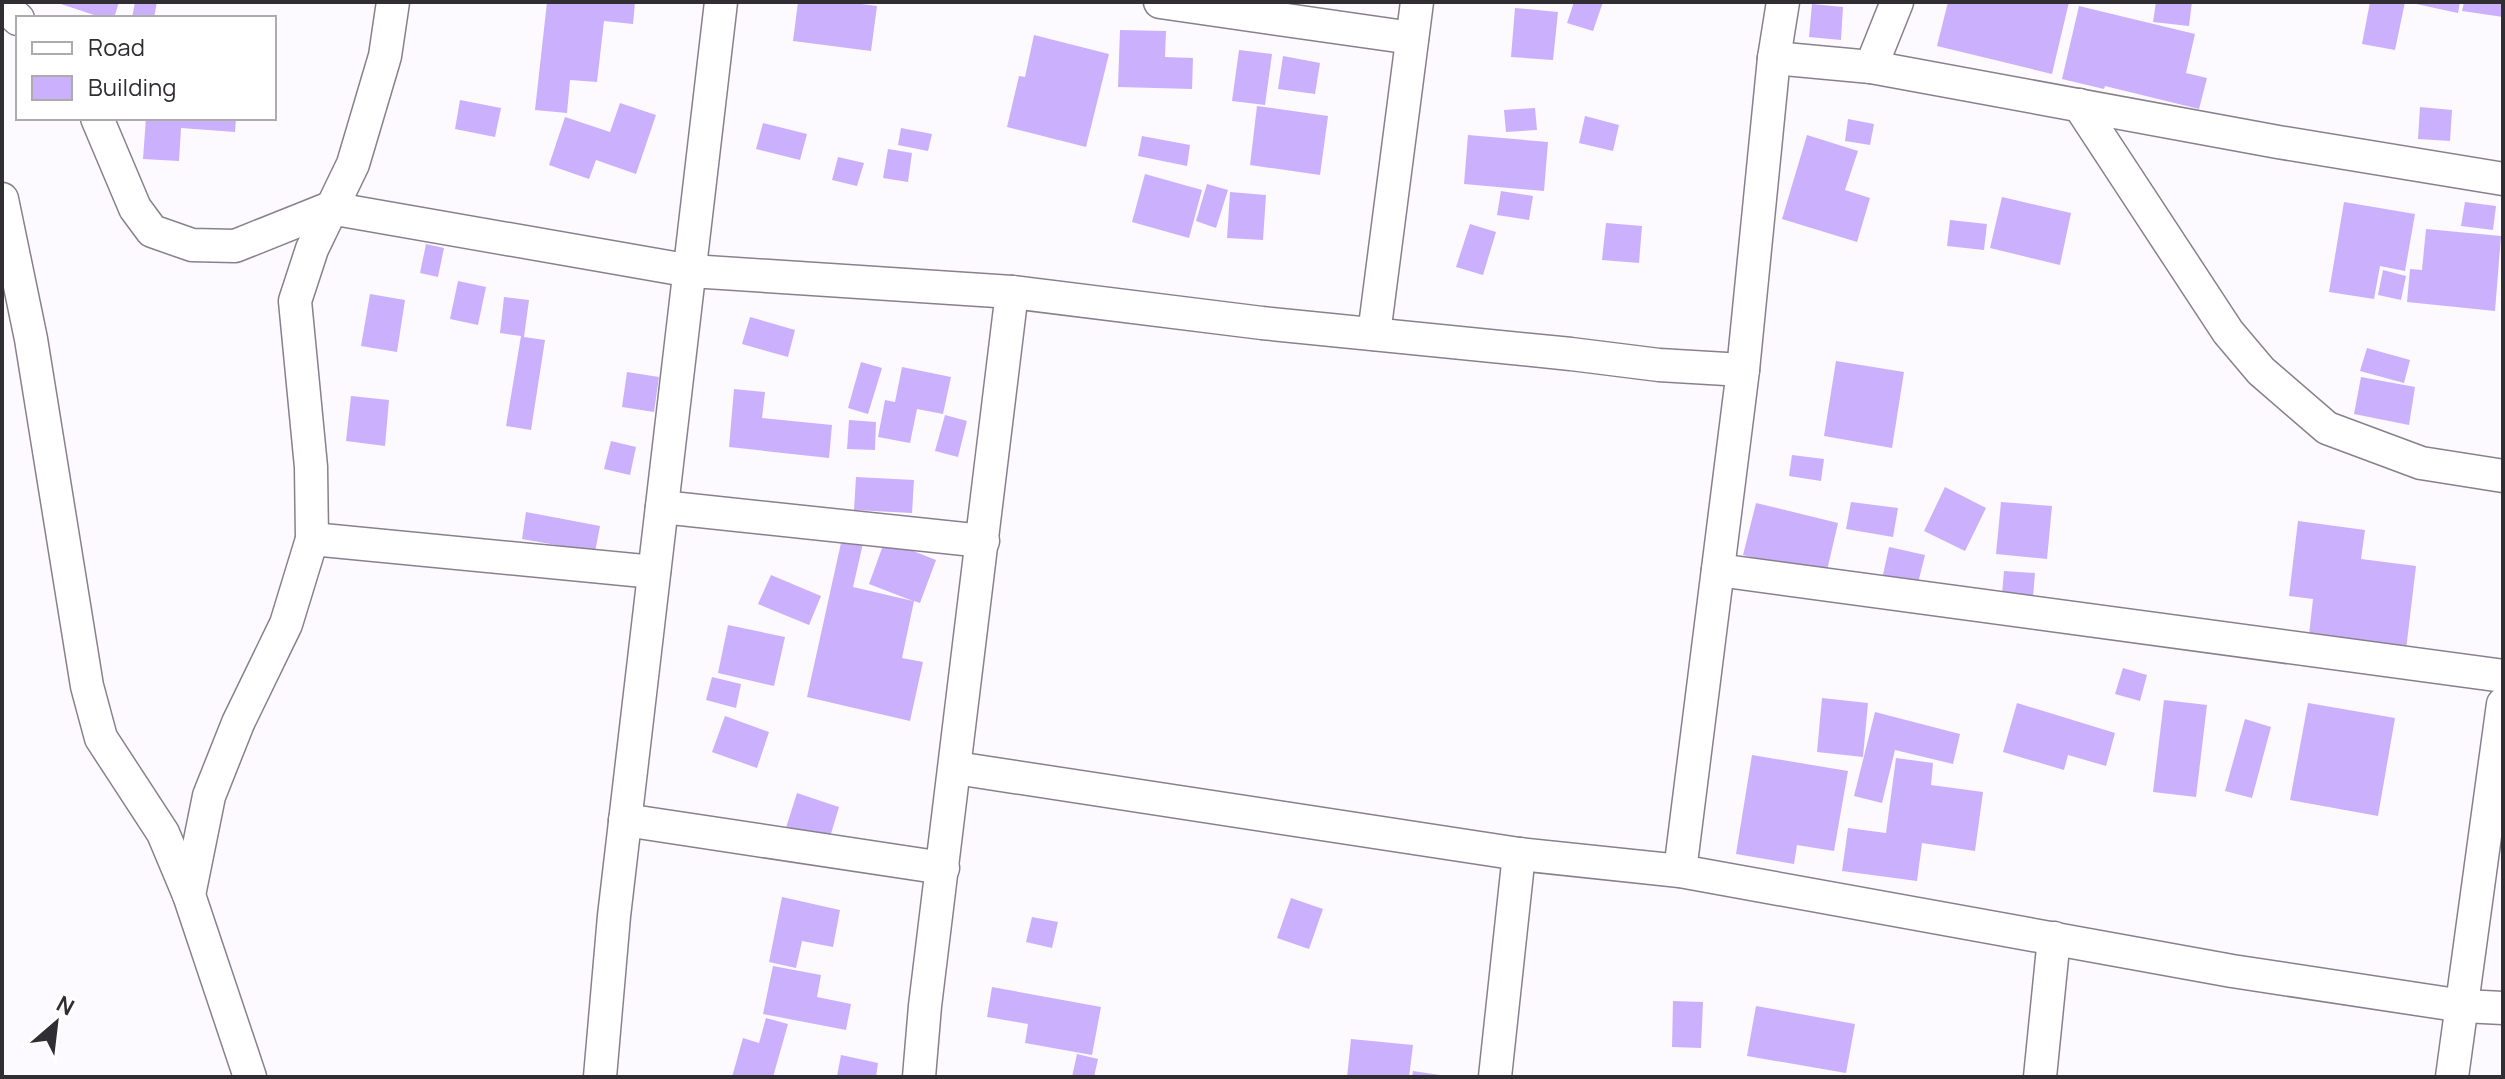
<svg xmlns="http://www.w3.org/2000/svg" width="2505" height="1079" viewBox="0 0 2505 1079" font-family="Manrope,sans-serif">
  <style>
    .building { fill: #cbb1fd }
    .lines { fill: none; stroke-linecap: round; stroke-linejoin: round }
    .minor-casing { stroke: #88808d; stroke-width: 35 }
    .minor { stroke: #fff; stroke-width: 32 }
  </style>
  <rect width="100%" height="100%" fill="#fcf9ff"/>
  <g class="building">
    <polygon points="55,2 119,2 114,18 103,18"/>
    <polygon points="135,2 157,2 154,18 132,18"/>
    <polygon points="547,2 635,2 633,24 604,21 597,82 570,80 567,113 535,110"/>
    <polygon points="798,2 846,2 877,6 871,51 793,41"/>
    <polygon points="1574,2 1603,2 1593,31 1567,23"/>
    <polygon points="1948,2 2069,2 2052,74 1937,46"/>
    <polygon points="2156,2 2192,2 2189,26 2153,22"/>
    <polygon points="2370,2 2405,2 2395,50 2362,44"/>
    <polygon points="2407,2 2460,2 2458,13"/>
    <polygon points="2464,2 2503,2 2503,17 2462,11"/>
    <polygon points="1812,4 1843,7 1841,40 1809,37"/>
    <polygon points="2079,6 2195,34 2186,73 2207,78 2199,109 2105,86 2104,89 2062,79"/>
    <polygon points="1515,8 1558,12 1553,60 1511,57"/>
    <polygon points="1120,30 1166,31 1165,57 1193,58 1192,89 1118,87"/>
    <polygon points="1034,35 1109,54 1086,147 1007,127 1019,76 1025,77"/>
    <polygon points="1239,50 1272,54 1265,105 1232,101"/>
    <polygon points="1283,56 1320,63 1315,94 1278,89"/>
    <polygon points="460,100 501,108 495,137 455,129"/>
    <polygon points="620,103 656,115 636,174 596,160 589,179 549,165 565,117 610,132"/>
    <polygon points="1257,106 1328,116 1320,175 1250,165"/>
    <polygon points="2420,107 2452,110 2450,141 2418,139"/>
    <polygon points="1535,108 1537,130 1506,132 1504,110"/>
    <polygon points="1585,116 1619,125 1613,151 1579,143"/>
    <polygon points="146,118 236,118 235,132 181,128 179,161 143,159"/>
    <polygon points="1848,119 1874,124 1870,145 1845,141"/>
    <polygon points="763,123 807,134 800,160 756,149"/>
    <polygon points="901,128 932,134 928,151 898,145"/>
    <polygon points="1468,135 1548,142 1544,191 1464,184"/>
    <polygon points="1807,135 1858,151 1845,190 1870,198 1857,242 1782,219"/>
    <polygon points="1142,136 1190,145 1187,166 1138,156"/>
    <polygon points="888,149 912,153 908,182 883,178"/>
    <polygon points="838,157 864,163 857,186 832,180"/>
    <polygon points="1145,174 1202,190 1189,238 1132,222"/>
    <polygon points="1207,184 1228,190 1216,228 1196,221"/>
    <polygon points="1501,191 1533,196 1529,220 1497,215"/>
    <polygon points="1230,192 1266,195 1263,240 1227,238"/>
    <polygon points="2002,197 2071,213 2060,265 1990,248"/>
    <polygon points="2344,202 2415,214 2405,271 2380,266 2374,299 2329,292"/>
    <polygon points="2465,202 2496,206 2493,230 2461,226"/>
    <polygon points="1950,220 1987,224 1984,250 1947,246"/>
    <polygon points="1606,223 1642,226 1639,263 1602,260"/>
    <polygon points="1470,224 1496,232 1483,275 1456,267"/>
    <polygon points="2426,229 2501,236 2495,311 2407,302 2410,269 2422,270"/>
    <polygon points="426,244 444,248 438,277 420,273"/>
    <polygon points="2383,270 2406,276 2401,300 2378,295"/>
    <polygon points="458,281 486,287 478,325 450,319"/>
    <polygon points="370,294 405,300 397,352 361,346"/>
    <polygon points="504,297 529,300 524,337 545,340 531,430 506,426 521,336 500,333"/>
    <polygon points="750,317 795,330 788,357 742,344"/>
    <polygon points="2367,348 2410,360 2404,383 2360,371"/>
    <polygon points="1836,361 1904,372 1892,448 1824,436"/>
    <polygon points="861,362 882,368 868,414 848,408"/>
    <polygon points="902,367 951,377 943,414 917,409 910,443 878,437 885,400 895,402"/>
    <polygon points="627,372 659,377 654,412 622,407"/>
    <polygon points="2361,377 2415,387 2409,425 2354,414"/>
    <polygon points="734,389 765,392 762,418 832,425 829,458 729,447"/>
    <polygon points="351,396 389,400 385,446 346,441"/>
    <polygon points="945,415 967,421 958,457 935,451"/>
    <polygon points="849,420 876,422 875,450 847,449"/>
    <polygon points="611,441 636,447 630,475 604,469"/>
    <polygon points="1792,455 1824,459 1821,481 1789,476"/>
    <polygon points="856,477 914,480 912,513 854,510"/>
    <polygon points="1945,487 1986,508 1965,551 1924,531"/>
    <polygon points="1851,502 1898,508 1893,537 1846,529"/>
    <polygon points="2001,502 2052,506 2047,559 1996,554"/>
    <polygon points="1756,503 1838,523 1826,575 1743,555"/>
    <polygon points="526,512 600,526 595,552 522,539"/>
    <polygon points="2298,521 2365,530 2361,559 2416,566 2406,650 2309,635 2313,599 2289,596"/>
    <polygon points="843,534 864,539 853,587 913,601 869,584 885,540 936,560 920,603 914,601 902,658 923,662 910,721 807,697"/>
    <polygon points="1889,547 1925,555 1918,583 1883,575"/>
    <polygon points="2004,571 2035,573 2033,597 2002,594"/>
    <polygon points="771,575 821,596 809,625 758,604"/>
    <polygon points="728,625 785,637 774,686 718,673"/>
    <polygon points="2123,668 2147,675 2140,701 2115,694"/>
    <polygon points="712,677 741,684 736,708 706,700"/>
    <polygon points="1822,698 1868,703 1863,757 1817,752"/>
    <polygon points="2164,700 2207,705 2196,797 2153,792"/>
    <polygon points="2017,703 2115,733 2106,766 2068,755 2064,770 2003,752"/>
    <polygon points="2308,703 2395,718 2378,816 2290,800"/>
    <polygon points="1875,712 1960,734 1953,764 1895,750 1882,803 1854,796"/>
    <polygon points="725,716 769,732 757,768 712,752"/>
    <polygon points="2245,719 2271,727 2252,798 2225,791"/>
    <polygon points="1752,755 1848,771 1834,851 1797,845 1794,864 1736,854"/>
    <polygon points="1896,758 1933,763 1931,785 1983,792 1975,851 1922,843 1917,881 1842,871 1848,828 1886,833"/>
    <polygon points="797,793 839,807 827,847 784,834"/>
    <polygon points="782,897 840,910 833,947 802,941 796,968 769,962"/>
    <polygon points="1291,898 1323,909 1309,949 1277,938"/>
    <polygon points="1032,917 1058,922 1052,948 1026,942"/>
    <polygon points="773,966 821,975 817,997 851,1004 846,1030 763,1014"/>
    <polygon points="992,987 1101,1007 1092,1055 1025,1043 1028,1024 987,1017"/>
    <polygon points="1673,1001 1703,1002 1701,1048 1672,1047"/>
    <polygon points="1756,1006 1855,1024 1846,1073 1747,1056"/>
    <polygon points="766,1018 788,1024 773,1077 732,1077 743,1038 759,1043"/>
    <polygon points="1351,1039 1413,1045 1409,1077 1347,1077"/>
    <polygon points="1077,1054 1098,1059 1094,1077 1072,1077"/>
    <polygon points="841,1055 878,1063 876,1077 837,1076"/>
    <polygon points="1413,1071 1440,1075 1440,1077 1412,1077"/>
  </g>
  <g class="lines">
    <defs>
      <g id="minor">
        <polyline points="1160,2 1412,38"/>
        <polyline points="2,4 18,19"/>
        <polyline points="1774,58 1871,67 2278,142 2503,179"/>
        <polyline points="1871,67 1897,2"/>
        <polyline points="2079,105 2228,332 2261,371 2327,428 2421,463 2503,476"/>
        <polyline points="97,118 135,208 152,231 192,245 235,246 330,208 691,271 1012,292 1262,323 1571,354 1659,365 1743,370"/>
        <polyline points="2,199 31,339 87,686 101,738 163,833 189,895 250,1077"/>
        <polyline points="1374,334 1417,2"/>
        <polyline points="662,507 983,541"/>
        <polyline points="312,539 654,572"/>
        <polyline points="1718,570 2503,676"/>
        <polyline points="956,768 1519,854 1680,871 2232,971 2463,1006 2503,1008"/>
        <polyline points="625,820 943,868"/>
        <polyline points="1680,871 1743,370 1774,58 1783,2"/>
        <polyline points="189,895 209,796 238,723 286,624 312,539 311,467 295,301 312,249 353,164 385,56 393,2"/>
        <polyline points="600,1077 614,916 721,2"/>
        <polyline points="919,1077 925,1006 1012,292"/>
        <polyline points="1495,1077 1519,854"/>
        <polyline points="2040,1077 2054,938"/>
        <polyline points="2452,1077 2503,704"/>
      </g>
    </defs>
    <use href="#minor" class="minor-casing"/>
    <use href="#minor" class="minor"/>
  </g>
  <rect width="2505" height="1079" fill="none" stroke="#312e33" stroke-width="8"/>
  <rect x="16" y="16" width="260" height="104" fill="#ffffff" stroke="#adabad" stroke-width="2"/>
  <rect x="32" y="42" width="40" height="12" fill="#ffffff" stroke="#adabad" stroke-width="2"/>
  <text x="88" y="56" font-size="24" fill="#312e33">Road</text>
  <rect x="32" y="76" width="40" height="24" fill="#cbb1fd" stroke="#adabad" stroke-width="2"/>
  <text x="88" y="96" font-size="24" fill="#312e33">Building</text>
  <g transform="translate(56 1023) rotate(28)" stroke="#ffffff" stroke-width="6" paint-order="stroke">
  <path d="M0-6L14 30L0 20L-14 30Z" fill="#312e33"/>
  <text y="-12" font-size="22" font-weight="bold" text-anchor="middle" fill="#312e33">N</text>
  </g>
</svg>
